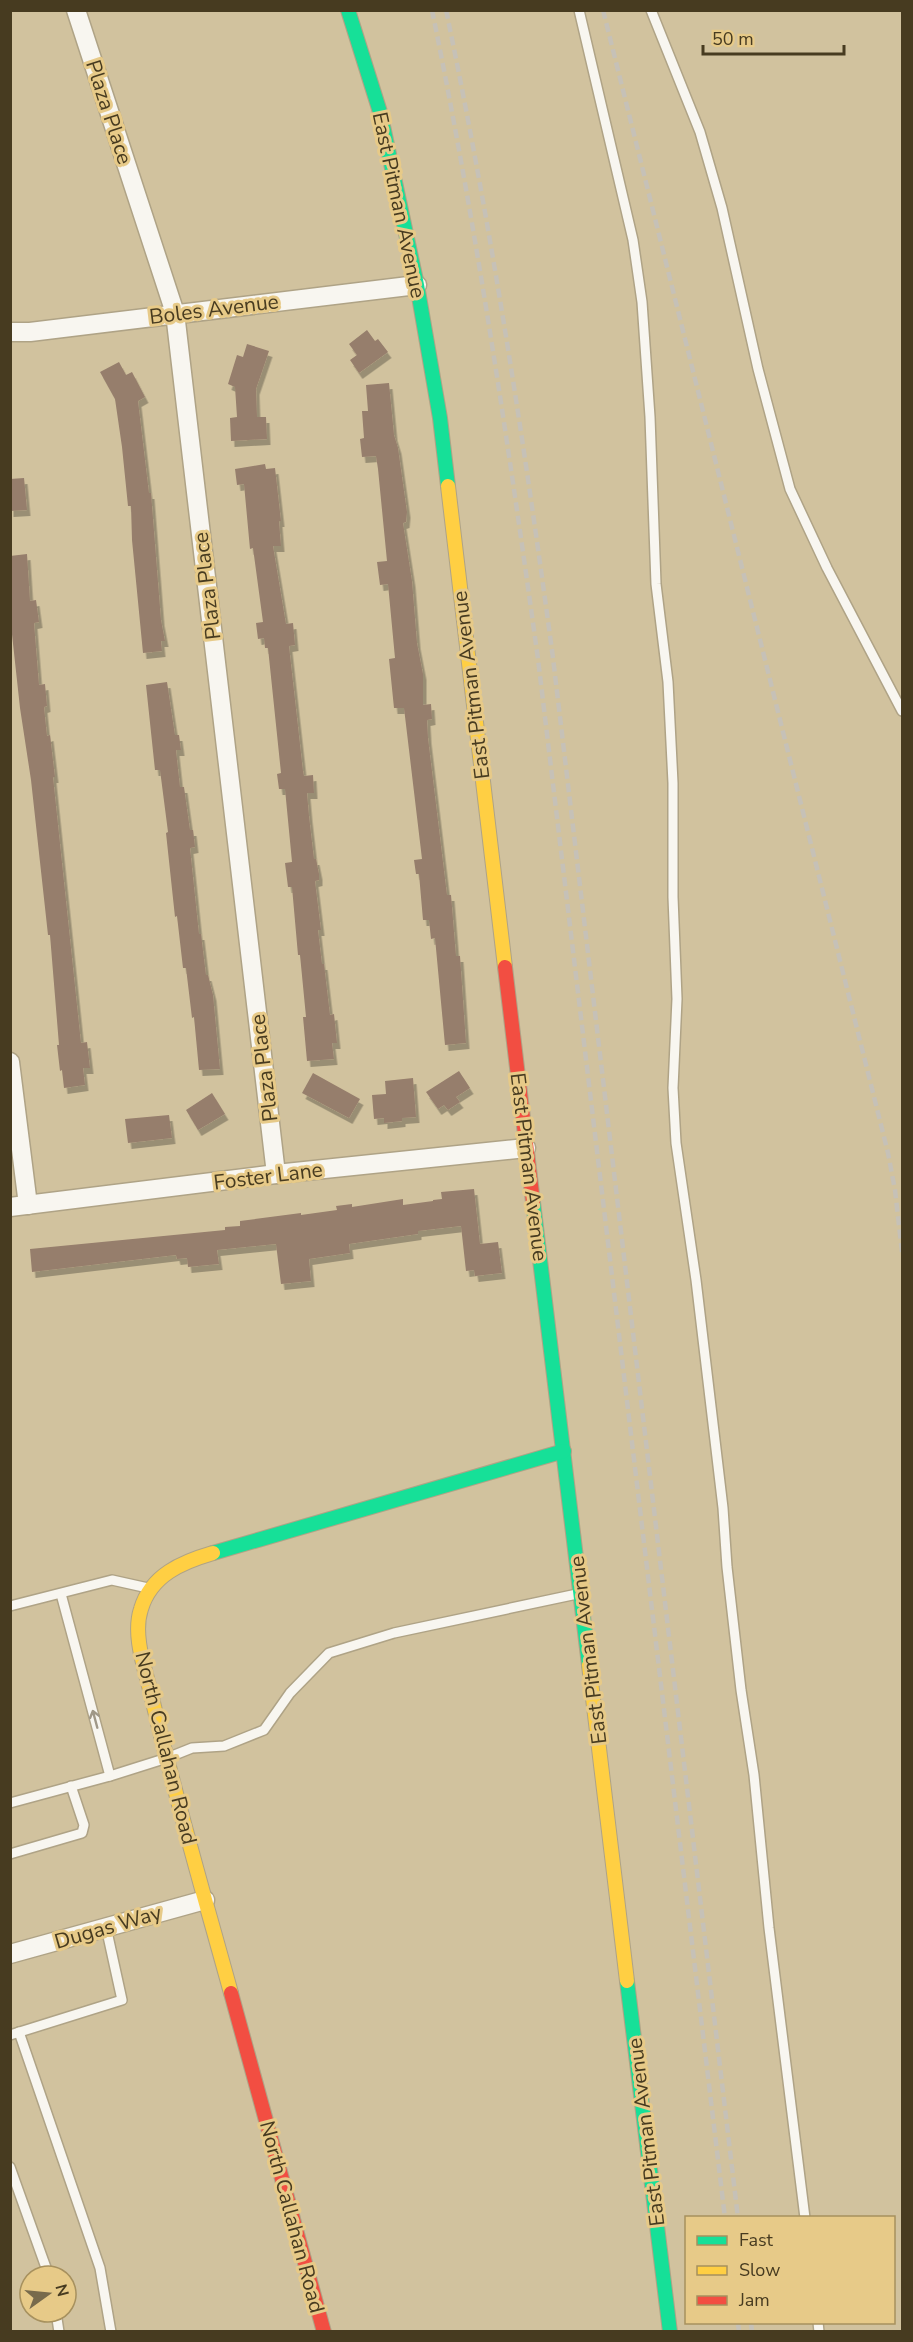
<svg xmlns="http://www.w3.org/2000/svg" width="913" height="2342" viewBox="0 0 913 2342" font-family="'Nunito Sans',sans-serif">
  <style>
    .building { fill: #967e6c; filter: url(#shadow) }
    .lines { fill: none; stroke-linecap: round; stroke-linejoin: round }
    .lane-casing { stroke: #afa386; stroke-width: 12 }
    .street-casing { stroke: #afa386; stroke-width: 21 }
    .fast-casing { stroke: #afa386; stroke-width: 16 }
    .slow-casing { stroke: #afa386; stroke-width: 16 }
    .jam-casing { stroke: #afa386; stroke-width: 16 }
    .lane { stroke: #f8f6f0; stroke-width: 9 }
    .street { stroke: #f8f6f0; stroke-width: 18 }
    .fast { stroke: #16e098; stroke-width: 14 }
    .slow { stroke: #ffcf43; stroke-width: 14 }
    .jam { stroke: #f24e42; stroke-width: 14 }
    .rail { stroke: #c6c1b7; stroke-width: 4.5; stroke-dasharray: 9 4.5; stroke-linecap: butt }
    .oneway { stroke: #a09888 }
    .labels { text-anchor: middle; stroke-width: 6; stroke-linejoin: round; paint-order: stroke }
    .street-label { font-size: 21px; fill: #473b20; stroke: #e7ca88 }
  </style>
  <defs>
    <filter id="shadow"><feDropShadow dx="3.5" dy="6" stdDeviation="0" flood-color="#0004"/></filter>
  </defs>
  <rect width="100%" height="100%" fill="#d1c29e"/>
  <g class="building">
    <polygon points="367,330 375,341 378,339 388,352 359,373 350,360 357,355 349,344"/>
    <polygon points="247,344 269,351 256,389 257,417 266,417 267,439 231,441 230,418 237,417 235,387 228,384 237,355 243,357"/>
    <polygon points="119,362 126,375 132,372 145,397 138,401 149,493 151,493 161,620 165,641 161,641 162,651 143,653 132,540 131,506 128,506 122,447 115,399 100,372"/>
    <polygon points="389,383 394,435 398,448 407,512 406,522 403,523 412,581 417,643 423,674 423,705 431,704 432,719 427,720 428,738 447,895 451,895 456,956 460,956 466,1043 445,1045 435,938 431,939 429,920 423,920 419,874 416,874 414,860 422,859 404,708 394,708 389,659 395,658 388,584 380,585 377,562 387,561 378,469 376,456 362,457 360,439 364,438 362,411 368,411 366,385"/>
    <polygon points="265,464 266,469 275,468 281,521 279,521 281,546 273,546 286,624 293,623 295,645 289,646 303,771 304,776 313,775 314,793 307,793 309,816 314,859 316,859 319,874 319,880 315,881 321,930 318,930 322,964 324,964 330,1015 334,1014 337,1043 332,1043 334,1059 307,1061 303,1017 306,1017 300,955 298,955 292,887 288,887 285,863 292,862 285,789 279,789 277,774 281,773 268,648 265,648 264,638 258,639 256,623 263,622 253,548 250,549 244,484 237,485 235,469"/>
    <polygon points="24,478 27,510 10,511 10,479"/>
    <polygon points="27,554 30,601 36,600 39,622 34,623 39,685 45,684 47,706 44,707 47,736 50,735 55,777 53,777 81,1043 87,1042 90,1068 83,1068 85,1085 64,1088 62,1070 60,1071 57,1045 59,1045 50,935 48,935 31,780 20,708 10,616 10,556"/>
    <polygon points="167,682 175,735 179,735 181,750 176,750 180,787 184,787 190,830 193,830 195,847 190,848 199,934 201,934 206,975 208,975 213,995 220,1069 199,1070 194,1017 192,1018 186,968 183,968 177,916 175,917 166,833 168,832 160,770 155,770 146,685"/>
    <polygon points="459,1071 470,1088 456,1097 460,1102 448,1110 444,1105 438,1109 426,1092"/>
    <polygon points="313,1073 360,1099 349,1118 302,1093"/>
    <polygon points="413,1078 416,1117 402,1118 402,1121 384,1123 384,1118 374,1119 372,1095 386,1094 385,1081"/>
    <polygon points="212,1093 225,1114 198,1130 186,1110"/>
    <polygon points="169,1115 172,1138 128,1143 125,1119"/>
    <polygon points="474,1189 480,1244 498,1242 502,1273 475,1276 474,1270 466,1271 461,1226 418,1231 418,1234 349,1244 350,1253 309,1259 311,1281 281,1284 276,1244 217,1250 219,1264 188,1267 187,1258 177,1259 176,1255 32,1272 30,1249 225,1230 225,1227 240,1226 240,1221 301,1213 301,1215 337,1210 336,1206 352,1204 352,1207 403,1199 403,1205 433,1201 433,1200 442,1199 441,1192"/>
  </g>
  <g class="lines">
    <defs>
      <g id="lane">
        <polyline points="579,10 633,240 642,302 650,417 656,584 668,682 673,783 673,897 677,999 673,1088 676,1143 696,1280 723,1508 727,1567 741,1690 754,1775 769,1928 805,2218"/>
        <polyline points="651,10 700,132 722,208 758,369 790,489 827,568 902,711"/>
        <polyline points="61,1594 110,1776"/>
        <polyline points="10,1606 112,1580 148,1588"/>
        <polyline points="10,1803 110,1776 167,1758 192,1748 224,1746 264,1730 290,1693 329,1653 394,1633 577,1594"/>
        <polyline points="10,1854 82,1833 84,1825 71,1786"/>
        <polyline points="19,2032 100,2268 111,2332"/>
        <polyline points="10,2035 122,2000 106,1927"/>
        <polyline points="10,2167 49,2276"/>
        <polyline points="56,2312 59,2332"/>
        <polyline points="818,2322 819,2332"/>
      </g>
      <g id="street">
        <polyline points="76,10 175,313 276,1174"/>
        <polyline points="10,332 30,332 417,285"/>
        <polyline points="10,1062 28,1205"/>
        <polyline points="10,1207 276,1174 526,1148"/>
        <polyline points="10,1954 205,1900"/>
      </g>
      <g id="fast">
        <polyline points="348,10 380,112 417,285 440,418 448,486"/>
        <polyline points="533,1202 589,1665"/>
        <polyline points="213,1553 564,1451"/>
        <polyline points="627,1981 670,2332"/>
      </g>
      <g id="slow">
        <polyline points="448,486 505,967"/>
        <path d="M213 1553C182 1562 151 1575 141 1609 132 1636 146 1671 152 1698 175 1797 204 1895 231 1993"/>
        <polyline points="589,1665 627,1981"/>
      </g>
      <g id="jam">
        <polyline points="505,967 533,1202"/>
        <polyline points="231,1993 324,2332"/>
      </g>
    </defs>
    <use href="#lane" class="lane-casing"/>
    <use href="#street" class="street-casing"/>
    <use href="#fast" class="fast-casing"/>
    <use href="#slow" class="slow-casing"/>
    <use href="#jam" class="jam-casing"/>
    <use href="#lane" class="lane"/>
    <use href="#street" class="street"/>
    <use href="#fast" class="fast"/>
    <use href="#slow" class="slow"/>
    <use href="#jam" class="jam"/>
    <g class="rail">
      <path d="M432 10C476 225 508 442 538 659L725 2218"/>
      <path d="M446 10C491 225 524 441 553 658L738 2218"/>
      <polyline points="603,10 888,1153 895,1190 902,1252"/>
      <polyline points="738,2322 739,2332"/>
      <polyline points="751,2322 752,2332"/>
    </g>
  </g>
  <defs><path id="oneway-shaft" d="M-6 0H5M1.5-3L5.5 0L1.5 3" fill="none" stroke-width="1.6" stroke-linecap="round" stroke-linejoin="round" transform="scale(1.5)"/></defs>
  <use class="oneway" href="#oneway-shaft" transform="translate(95 1719) rotate(-105)"/>
  <g class="labels">
    <g class="street-label">
      <text transform="translate(109 112) rotate(72)" y="7">Plaza Place</text>
      <text transform="translate(399 205) rotate(78)" y="7">East Pitman Avenue</text>
      <text transform="translate(214 309) rotate(-7)" y="7">Boles Avenue</text>
      <text transform="translate(207 586) rotate(-97)" y="7">Plaza Place</text>
      <text transform="translate(471 685) rotate(-97)" y="7">East Pitman Avenue</text>
      <text transform="translate(264 1068) rotate(-97)" y="7">Plaza Place</text>
      <text transform="translate(529 1167) rotate(83)" y="7">East Pitman Avenue</text>
      <text transform="translate(268 1176) rotate(-7)" y="7">Foster Lane</text>
      <text transform="translate(588 1650) rotate(-97)" y="7">East Pitman Avenue</text>
      <text transform="translate(166 1748) rotate(76)" y="7">North Callahan Road</text>
      <text transform="translate(108 1927) rotate(-16)" y="7">Dugas Way</text>
      <text transform="translate(646 2132) rotate(-97)" y="7">East Pitman Avenue</text>
      <text transform="translate(292 2217) rotate(75)" y="7">North Callahan Road</text>
    </g>
  </g>
  <rect width="913" height="2342" fill="none" stroke="#473b20" stroke-width="24"/>
  <rect x="685" y="2216" width="210" height="108" fill="#e7ca88" stroke="#a7915e" stroke-width="1.5"/>
  <rect x="697" y="2236" width="30" height="9" fill="#16e098" stroke="#a7915e" stroke-width="1.5"/>
  <text x="739" y="2246" font-size="18" fill="#473b20">Fast</text>
  <rect x="697" y="2266" width="30" height="9" fill="#ffcf43" stroke="#a7915e" stroke-width="1.5"/>
  <text x="739" y="2276" font-size="18" fill="#473b20">Slow</text>
  <rect x="697" y="2296" width="30" height="9" fill="#f24e42" stroke="#a7915e" stroke-width="1.5"/>
  <text x="739" y="2306" font-size="18" fill="#473b20">Jam</text>
  <g transform="translate(48 2294) rotate(75)"><circle r="28" fill="#e7ca88" stroke="#a7915e" stroke-width="1.5"/>
  <path d="M0-4.5L10 22L0 15L-10 22Z" fill="#776a4c"/>
  <text y="-9" font-size="16" font-weight="bold" text-anchor="middle" fill="#473b20">N</text>
  </g>
  <path d="M703 45v9h141v-9" fill="none" stroke="#473b20" stroke-width="3"/>
  <text x="712" y="45" font-size="18" fill="#473b20" stroke="#e7ca88" stroke-width="4.5" paint-order="stroke">50 m</text>
</svg>
